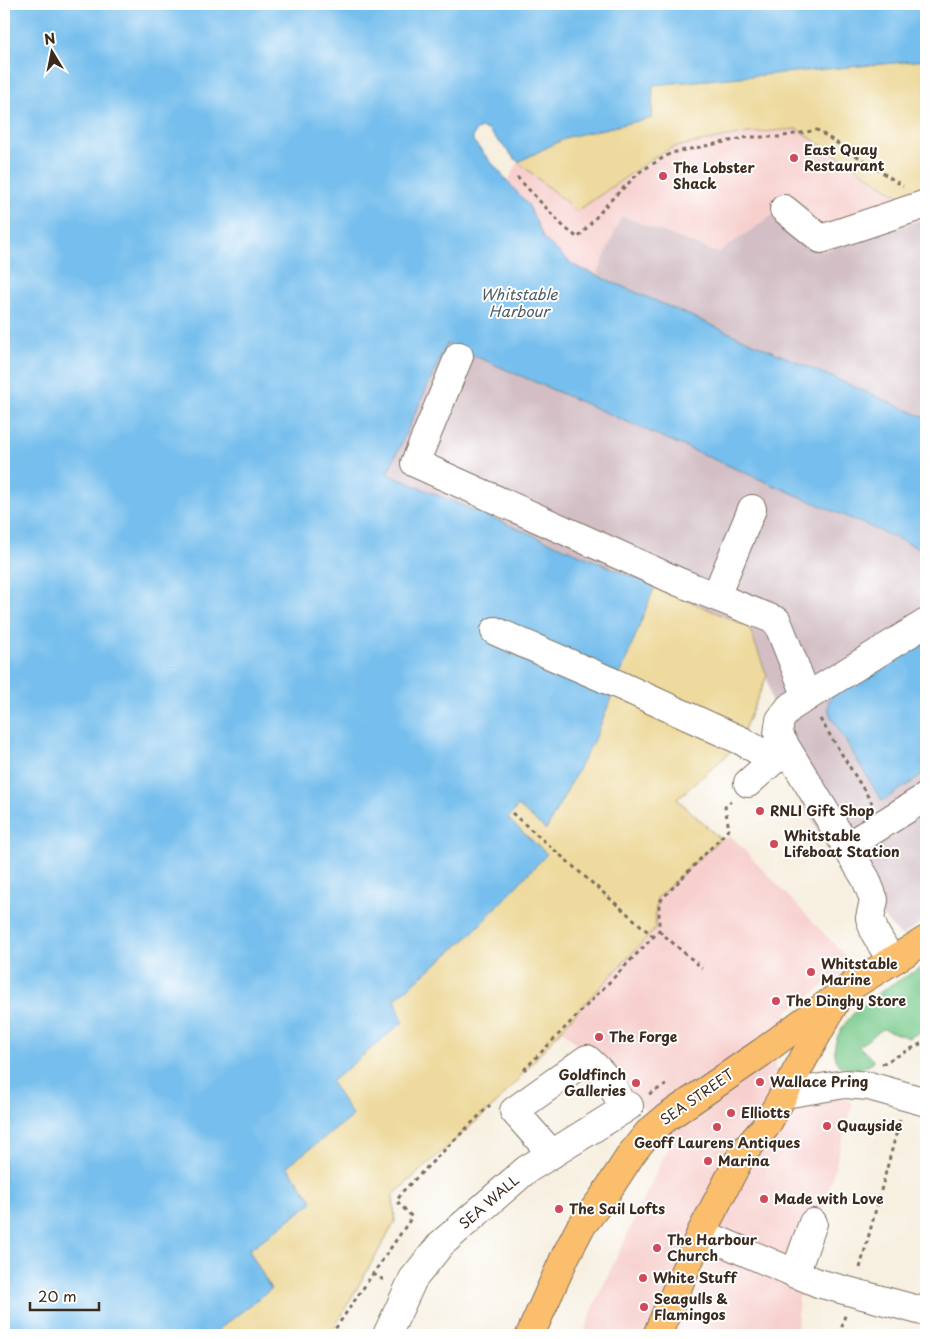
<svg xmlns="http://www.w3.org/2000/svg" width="930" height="1339" viewBox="0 0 930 1339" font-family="'Playpen Sans',sans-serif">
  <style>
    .built { fill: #f7d0ce }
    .industrial { fill: #d2bec4 }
    .green { fill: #78ca8b; stroke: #5a7a54 }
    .sand { fill: #eeda9e; stroke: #94825e }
    .water { fill: #74beed; stroke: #587486 }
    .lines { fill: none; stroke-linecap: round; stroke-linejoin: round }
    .minor-casing { stroke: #7d6f62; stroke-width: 30 }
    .major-casing { stroke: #7d6f62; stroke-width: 30 }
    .path { stroke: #7d6f62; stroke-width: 3; stroke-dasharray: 4 4; stroke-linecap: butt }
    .minor { stroke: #fff; stroke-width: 28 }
    .major { stroke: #fabe6d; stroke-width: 28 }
    .poi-dot { fill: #d1495b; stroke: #fff; stroke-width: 2 }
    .labels { text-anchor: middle; stroke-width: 4; stroke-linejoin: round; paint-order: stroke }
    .poi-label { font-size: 14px; font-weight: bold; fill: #3b2a1e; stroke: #fff; text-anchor: start }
    .street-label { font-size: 14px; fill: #3b2a1e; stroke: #fff }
    .water-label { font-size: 15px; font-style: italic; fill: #4f5e66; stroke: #fff }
  </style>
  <rect width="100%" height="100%" fill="#fff"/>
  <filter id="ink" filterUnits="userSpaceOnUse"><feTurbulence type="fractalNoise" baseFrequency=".02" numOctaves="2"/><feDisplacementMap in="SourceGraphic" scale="10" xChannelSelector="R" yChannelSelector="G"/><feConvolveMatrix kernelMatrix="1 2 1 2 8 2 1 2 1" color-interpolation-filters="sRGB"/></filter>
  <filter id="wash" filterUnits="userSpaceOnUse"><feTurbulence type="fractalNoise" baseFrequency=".0096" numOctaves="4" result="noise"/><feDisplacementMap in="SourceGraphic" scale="20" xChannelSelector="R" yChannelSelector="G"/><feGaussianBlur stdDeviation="1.12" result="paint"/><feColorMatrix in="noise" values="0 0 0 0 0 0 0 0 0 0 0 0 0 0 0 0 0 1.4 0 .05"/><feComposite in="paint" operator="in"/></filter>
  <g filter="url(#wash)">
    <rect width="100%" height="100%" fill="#f7f0e1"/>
    <g class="built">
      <polygon points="797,129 926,216 822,251 777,212 718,253 621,216 598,276 573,265 544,239 529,206 508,181 518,162 577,211 674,147 749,133"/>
      <polygon points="732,837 854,965 787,1011 775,1068 853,1103 799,1295 797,1335 583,1335 595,1303 673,1137 561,1029 655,929 657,898 720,839"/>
    </g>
    <polygon class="industrial" points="777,212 822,251 926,218 926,920 901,936 873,907 827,845 783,771 767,676 749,627 601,563 386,474 447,344 597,276 621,216 718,253"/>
    <path class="green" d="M926 965V1010L920 1032 909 1038 883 1029 859 1046 874 1061C862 1070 852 1071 838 1065 818 1021 896 982 926 965Z"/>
    <g class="sand">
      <polygon points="455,4 926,4 926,190 902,198 797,129 749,133 674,147 661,153 577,211 518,162 500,141"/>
      <polygon points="601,563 749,627 767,676 737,746 677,799 720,839 657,898 655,929 574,1015 499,1101 393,1195 395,1222 330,1335 129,1335"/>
    </g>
    <g class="water">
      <polygon points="4,4 926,4 926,60 653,85 652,118 568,137 518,162 488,130 482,128 476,130 473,136 473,141 529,206 544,239 573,265 926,418 926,551 447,344 387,474 655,586 597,734 546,830 518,806 508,819 547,854 468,937 395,999 403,1022 331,1082 353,1116 287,1166 313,1202 249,1250 271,1289 218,1330 221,1335 4,1335"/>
      <path d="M926 635V773L882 801 831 717C827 707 827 702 833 693Z"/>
    </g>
  </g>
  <g filter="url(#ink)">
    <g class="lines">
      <defs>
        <g id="minor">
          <polyline points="784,209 821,239 926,204"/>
          <polyline points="459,356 415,463 679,582 777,621 807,697"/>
          <polyline points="716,596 752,509"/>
          <polyline points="495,631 617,684 742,741 774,760"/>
          <polyline points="748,783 786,749"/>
          <polyline points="846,847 926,797"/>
          <polyline points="891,960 875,933 870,918 874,900 866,879 778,734 780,720 789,708 926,623"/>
          <polyline points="785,1094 845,1084 869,1086 926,1102"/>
          <path d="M552 1154 514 1111 587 1059C603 1073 618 1089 622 1110"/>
          <polyline points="701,1233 818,1283 926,1312"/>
          <polyline points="795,1274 813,1223"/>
          <polyline points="387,1335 413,1279 441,1244 526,1170 629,1106"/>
        </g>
        <g id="major">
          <polyline points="530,1335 565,1257 580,1228 602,1199 632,1153 648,1133 666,1118 761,1053 853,985 926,940"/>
          <polyline points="657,1335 701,1233 742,1154 766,1126 834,1004"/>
        </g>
      </defs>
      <use href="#minor" class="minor-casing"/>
      <use href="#major" class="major-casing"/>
      <g class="path">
        <polyline points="517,177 564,227 578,238 610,201 641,171 671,153 749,137 778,137 817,130 903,186"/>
        <polyline points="820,719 872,803"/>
        <polyline points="512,813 654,937"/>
        <polyline points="659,931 702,968"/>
        <polyline points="882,1064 926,1041"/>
        <polyline points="524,1070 659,931 659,902 729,829 725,807 731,801"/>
        <polyline points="649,1094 666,1085"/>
        <polyline points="860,1268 900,1120"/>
        <polyline points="373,1274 384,1280"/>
        <polyline points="331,1335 412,1217 397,1201 402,1192 490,1105"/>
        <polyline points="840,1335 845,1315"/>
      </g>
      <use href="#minor" class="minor"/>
      <use href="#major" class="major"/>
    </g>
  </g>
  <g class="poi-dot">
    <circle cx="794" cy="158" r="5"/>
    <circle cx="663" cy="176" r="5"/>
    <circle cx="760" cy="811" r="5"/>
    <circle cx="774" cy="844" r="5"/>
    <circle cx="811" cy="972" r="5"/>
    <circle cx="776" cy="1001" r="5"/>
    <circle cx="599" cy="1037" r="5"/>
    <circle cx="760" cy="1082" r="5"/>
    <circle cx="636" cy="1083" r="5"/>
    <circle cx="731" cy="1113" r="5"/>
    <circle cx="827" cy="1126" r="5"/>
    <circle cx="717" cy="1127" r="5"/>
    <circle cx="708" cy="1161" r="5"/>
    <circle cx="764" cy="1199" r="5"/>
    <circle cx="559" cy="1209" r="5"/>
    <circle cx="657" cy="1248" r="5"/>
    <circle cx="643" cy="1278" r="5"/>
    <circle cx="644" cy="1307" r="5"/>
  </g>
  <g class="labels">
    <g class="poi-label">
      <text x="804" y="155">East Quay<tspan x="804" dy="16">Restaurant</tspan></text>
      <text x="673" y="173">The Lobster<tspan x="673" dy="16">Shack</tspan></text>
      <text x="770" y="816">RNLI Gift Shop</text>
      <text x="784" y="841">Whitstable<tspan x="784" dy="16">Lifeboat Station</tspan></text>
      <text x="821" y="969">Whitstable<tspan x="821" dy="16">Marine</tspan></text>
      <text x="786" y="1006">The Dinghy Store</text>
      <text x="609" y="1042">The Forge</text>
      <text x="626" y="1080" text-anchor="end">Goldfinch<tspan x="626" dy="16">Galleries</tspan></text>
      <text x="770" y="1087">Wallace Pring</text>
      <text x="741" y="1118">Elliotts</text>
      <text x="837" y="1131">Quayside</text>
      <text x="717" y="1148" text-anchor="middle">Geoff Laurens Antiques</text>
      <text x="718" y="1166">Marina</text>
      <text x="774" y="1204">Made with Love</text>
      <text x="569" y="1214">The Sail Lofts</text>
      <text x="667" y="1245">The Harbour<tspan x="667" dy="16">Church</tspan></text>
      <text x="653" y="1283">White Stuff</text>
      <text x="654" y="1304">Seagulls &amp;<tspan x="654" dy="16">Flamingos</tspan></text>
    </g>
    <g class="street-label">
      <text transform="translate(697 1097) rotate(-35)" y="5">SEA STREET</text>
      <text transform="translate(489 1202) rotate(-41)" y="5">SEA WALL</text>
    </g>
    <g class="water-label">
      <text x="519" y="300">Whitstable<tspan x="519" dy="17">Harbour</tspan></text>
    </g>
  </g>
  <rect width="930" height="1339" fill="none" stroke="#fff" stroke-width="20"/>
  <g transform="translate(52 52) rotate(350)" stroke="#ffffff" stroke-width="4" paint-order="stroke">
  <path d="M0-4L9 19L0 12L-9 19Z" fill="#3b2a1e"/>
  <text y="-8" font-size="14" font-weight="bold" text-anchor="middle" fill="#3b2a1e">N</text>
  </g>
  <path d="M30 1302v8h69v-8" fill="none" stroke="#3b2a1e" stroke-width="2.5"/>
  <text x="38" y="1302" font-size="15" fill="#3b2a1e" stroke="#ffffff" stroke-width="4" paint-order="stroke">20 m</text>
</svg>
